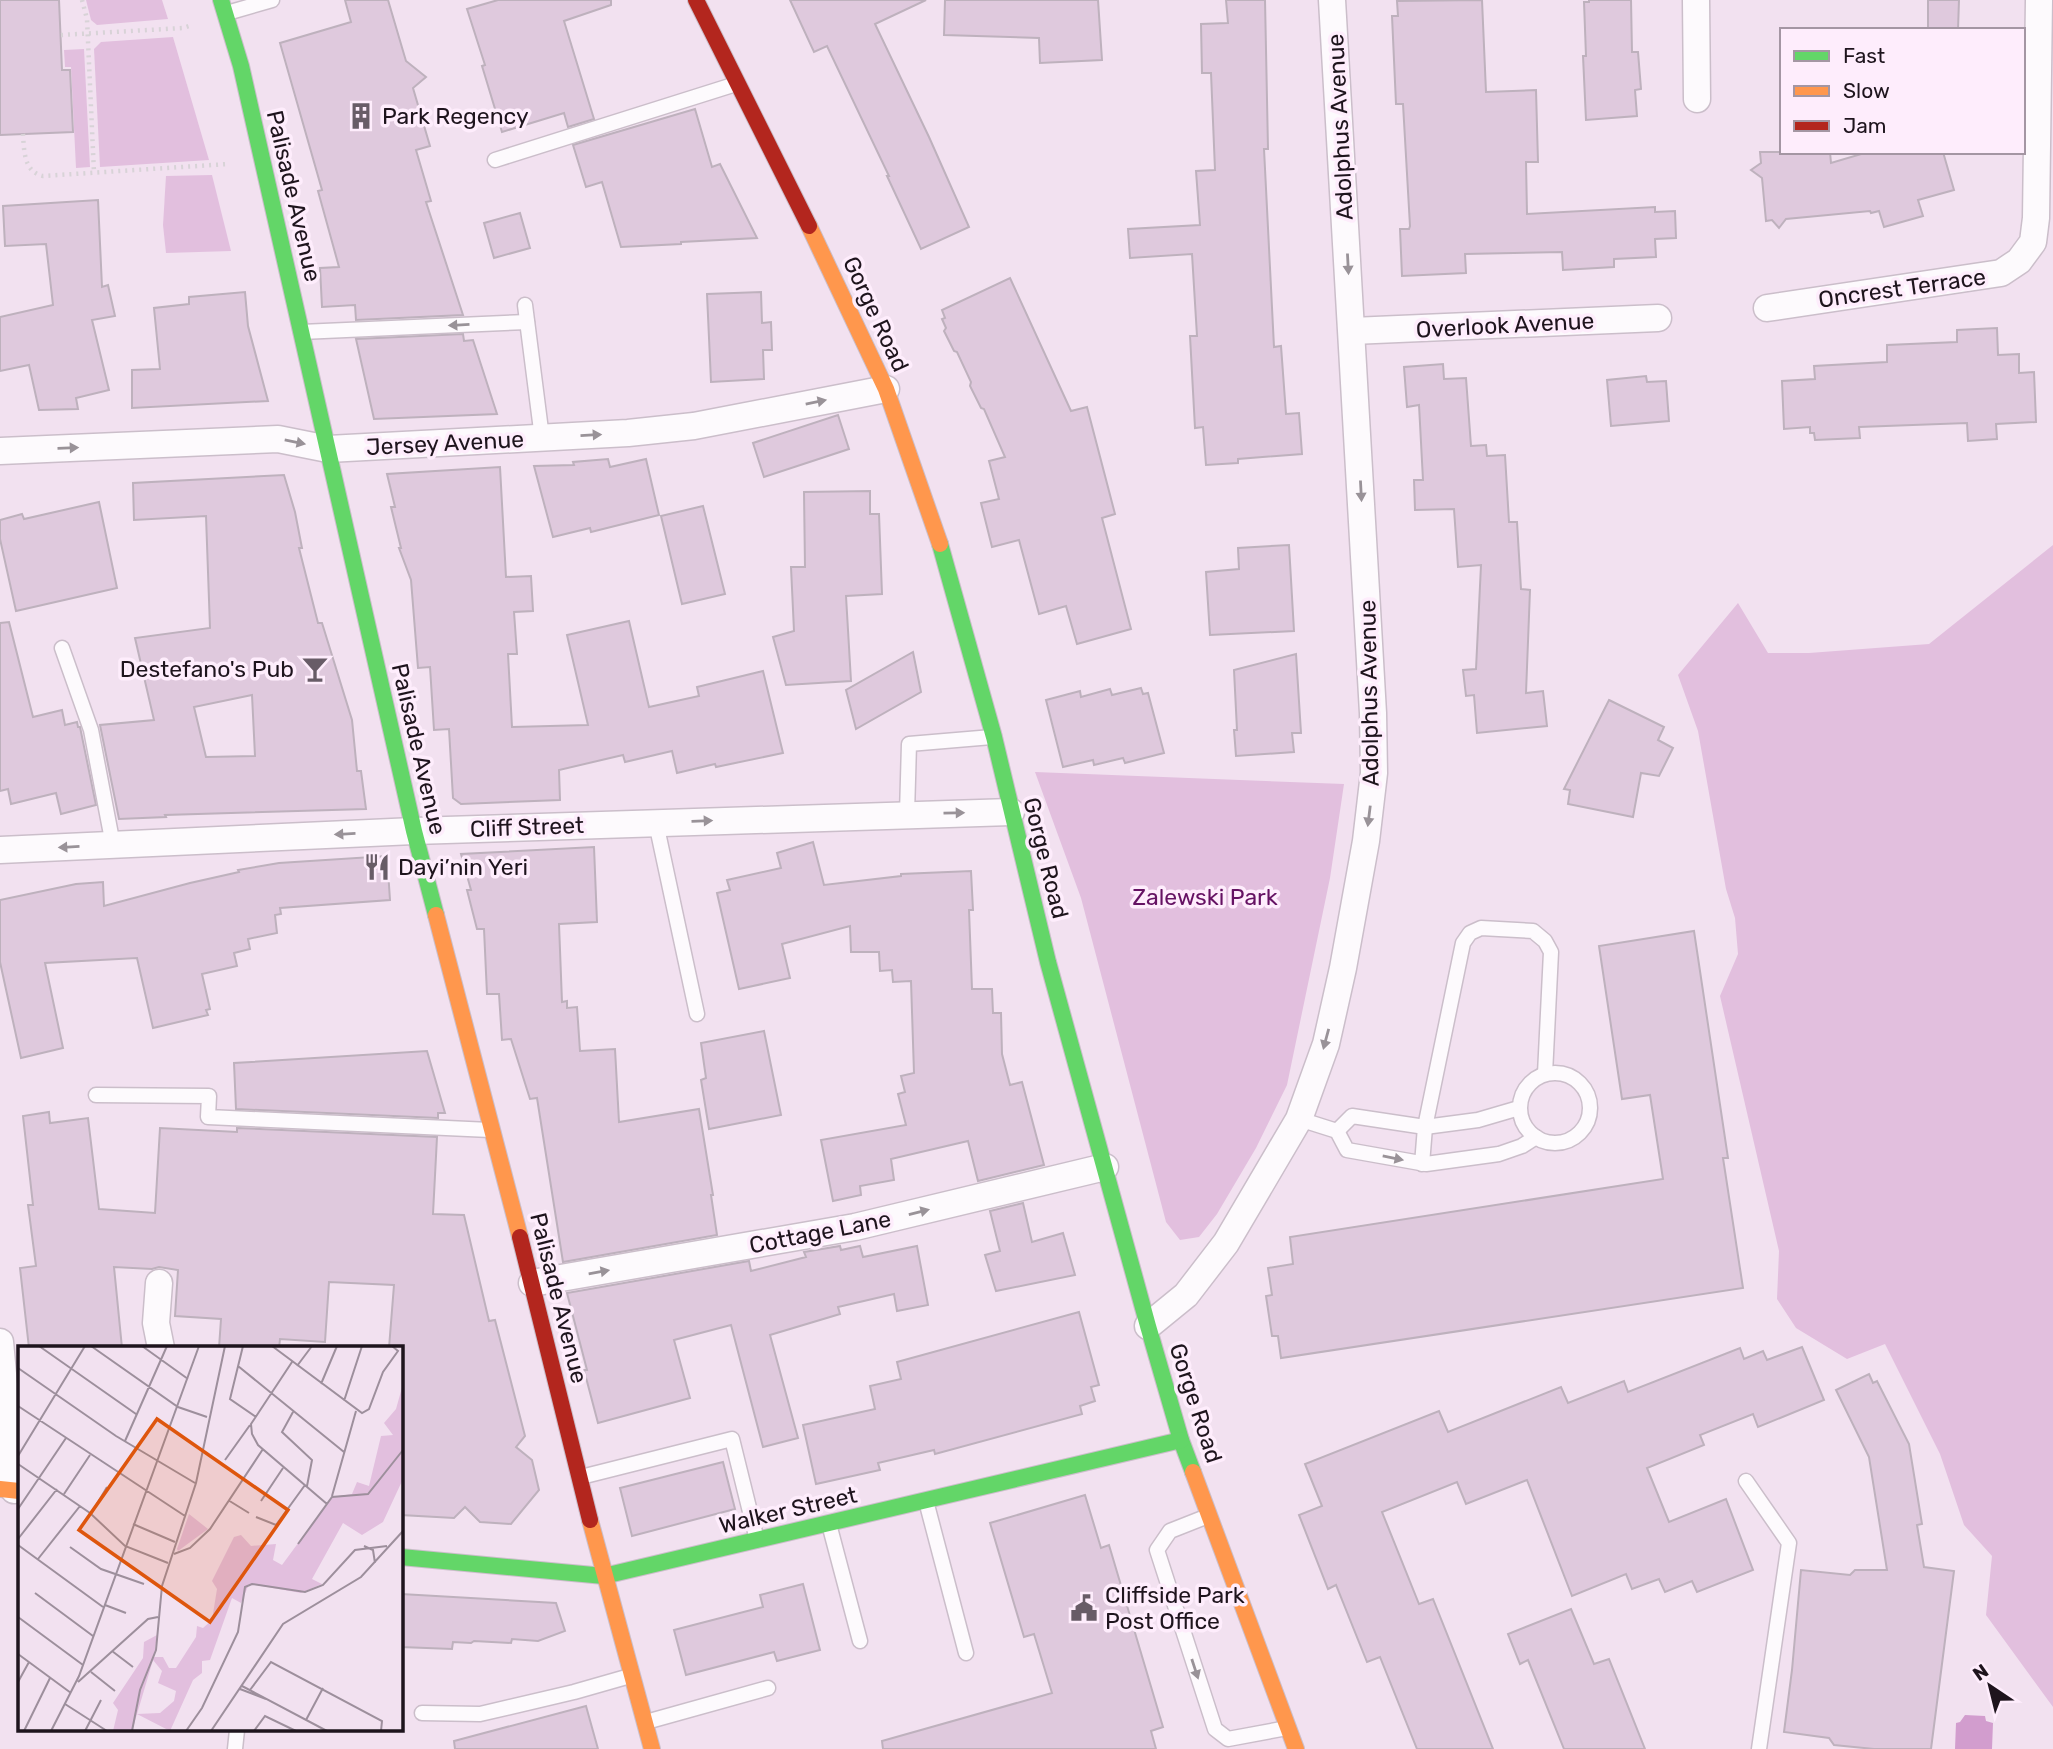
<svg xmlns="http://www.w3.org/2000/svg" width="2053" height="1749" viewBox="0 0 2053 1749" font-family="Rubik,sans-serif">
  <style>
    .green { fill: #e2bfde }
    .water { fill: #d29dce }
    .building { fill: #dfc9dd; stroke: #beb1bd; stroke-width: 2; fill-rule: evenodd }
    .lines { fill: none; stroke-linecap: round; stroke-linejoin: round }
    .lane-casing { stroke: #cbbeca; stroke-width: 17 }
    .street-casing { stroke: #cbbeca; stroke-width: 29 }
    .fast-casing { stroke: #cbbeca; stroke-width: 18 }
    .slow-casing { stroke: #cbbeca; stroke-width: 18 }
    .jam-casing { stroke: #cbbeca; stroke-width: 18 }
    .path { stroke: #d8d3d7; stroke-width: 4.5; stroke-dasharray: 2 5; stroke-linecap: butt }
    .lane { stroke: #fdfafd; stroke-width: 14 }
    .street { stroke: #fdfafd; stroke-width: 26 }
    .fast { stroke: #63d668; stroke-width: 16 }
    .slow { stroke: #ff974d; stroke-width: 16 }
    .jam { stroke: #b3261e; stroke-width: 16 }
    .oneway { fill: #999298 }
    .labels { text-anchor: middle; stroke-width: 7; stroke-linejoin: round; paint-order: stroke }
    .poi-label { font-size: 23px; fill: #1e141d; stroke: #feedfc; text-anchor: start }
    .street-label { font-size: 23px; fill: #1e141d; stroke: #feedfc }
    .park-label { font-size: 23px; fill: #651263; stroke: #feedfc }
    .inset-road { fill: none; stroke: #9d8f9c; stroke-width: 2 }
    .view { fill: #de560d; fill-opacity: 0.15; stroke: #de560d; stroke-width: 3.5 }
    .inset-edge { fill: none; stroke: #1e141d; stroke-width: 3.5 }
  </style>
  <rect width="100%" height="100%" fill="#f2e1f0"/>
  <g class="green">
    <polygon points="86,0 162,0 168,19 97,25 91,20"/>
    <polygon points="173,37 209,160 100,167 94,49 101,42"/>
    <polygon points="84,49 90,167 76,168 71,67 65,67 64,50"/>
    <polygon points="212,175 231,251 166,253 163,225 166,176"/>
    <polygon points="2053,545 2053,1707 1986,1615 1992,1556 1964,1525 1940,1454 1885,1344 1847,1359 1796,1328 1777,1299 1779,1251 1720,996 1738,954 1735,918 1726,889 1698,731 1678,675 1738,603 1768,653 1809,653 1929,644"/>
    <polygon points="1035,772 1344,784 1330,878 1287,1085 1256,1148 1217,1214 1199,1237 1180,1240 1166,1222 1081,898"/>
  </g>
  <polygon class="water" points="1965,1715 1985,1716 1986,1721 1993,1723 1992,1749 1955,1749 1956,1723 1960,1722"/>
  <g class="building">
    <polygon points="0,0 59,0 62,70 70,70 73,132 0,135"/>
    <polygon points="345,0 388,0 406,61 426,77 413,88 430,146 416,150 431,201 426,202 463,315 356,320 355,305 322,307 320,268 339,267 318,191 322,190 280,43 351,22"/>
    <polygon points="498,0 611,0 611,5 564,21 594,119 568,127 564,113 502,132 482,66 485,65 467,9"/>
    <polygon points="790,0 926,0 875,24 929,137 969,227 921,249 887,176 889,176 827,46 814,52"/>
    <polygon points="945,0 1098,0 1102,60 1040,63 1039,38 944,35"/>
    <polygon points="1226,0 1265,0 1268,149 1264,149 1274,347 1281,346 1286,414 1299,413 1302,454 1238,459 1238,463 1206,465 1203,427 1195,428 1190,336 1197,336 1192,254 1130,258 1128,229 1200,225 1196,171 1215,170 1211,73 1202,73 1201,24 1228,23"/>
    <polygon points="1482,0 1486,92 1536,90 1538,162 1526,162 1527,214 1655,207 1655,212 1675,211 1676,238 1655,239 1656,257 1614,259 1614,267 1563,270 1562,252 1465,254 1466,273 1402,276 1400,229 1409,229 1410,226 1403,104 1396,104 1392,16 1398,16 1397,1"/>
    <polygon points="1589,0 1631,0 1632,52 1638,52 1641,89 1635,90 1637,116 1586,120 1583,56 1586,56 1584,2 1589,2"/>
    <polygon points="1928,0 1959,0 1958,30 1928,30"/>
    <polygon points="695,109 712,167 720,164 757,238 681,242 681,244 621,247 602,182 586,187 573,145"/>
    <polygon points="1760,152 1830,152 1831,163 1868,152 1943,152 1954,190 1918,200 1923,216 1884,227 1879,211 1871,213 1870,211 1786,219 1779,228 1772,220 1766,221 1762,178 1751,170 1761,163"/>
    <polygon points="98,200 102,287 108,285 115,316 92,320 109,390 76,398 78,409 39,410 29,365 0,371 0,317 53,305 46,244 5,246 3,206"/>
    <polygon points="520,213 530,248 494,258 484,223"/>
    <polygon points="1010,278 1071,411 1087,407 1115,514 1102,518 1131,629 1077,644 1066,606 1039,614 1019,540 992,547 981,503 999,499 989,461 1005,457 984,409 981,408 970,386 971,382 957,352 954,351 944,331 946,328 942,319 945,318 942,310"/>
    <polygon points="245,292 248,326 268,401 132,408 132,370 160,369 154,308 189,304 189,297"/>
    <polygon points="761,292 762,323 771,322 772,350 763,350 764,379 711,382 707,294"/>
    <polygon points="1997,328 1998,355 2019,354 2019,373 2034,372 2036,422 1996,424 1997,439 1968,441 1967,423 1859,427 1860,438 1815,440 1814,433 1810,433 1810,427 1784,429 1782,381 1815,379 1814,366 1887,362 1887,345 1957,342 1957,330"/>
    <polygon points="463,334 464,341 473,340 497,414 374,419 356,339"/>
    <polygon points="1443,364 1444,379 1466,378 1471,446 1486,445 1487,456 1505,455 1509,522 1517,522 1521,589 1530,590 1526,693 1543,691 1547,726 1477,733 1474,695 1466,696 1463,670 1476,669 1481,565 1458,567 1454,509 1415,510 1414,480 1423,480 1419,405 1407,407 1404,367"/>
    <polygon points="1646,376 1647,382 1666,381 1669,421 1611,426 1607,380"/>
    <polygon points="838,415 849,449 764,477 753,443"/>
    <polygon points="608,459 610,467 646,459 659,515 591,532 590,528 553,537 534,466 574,465 573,462"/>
    <polygon points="500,467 506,577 531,576 533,611 514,612 517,654 508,654 512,727 588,725 567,635 629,621 649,707 699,696 697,687 763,671 783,753 716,767 715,764 677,773 672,751 625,762 623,755 559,770 560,800 461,804 453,798 449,729 434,730 430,667 418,668 411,580 399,548 401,548 391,507 395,507 387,474"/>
    <path d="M284 475 295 512 302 548H299L318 623H322L352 720 357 771H361L366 809 165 815 166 817 119 819 100 725 154 720 135 638 210 628 206 516 134 520 133 483ZM252 695 255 756 206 757 194 707Z"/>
    <polygon points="870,491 870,514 879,514 882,594 846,596 851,681 786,685 773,637 794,631 791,567 805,567 804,492"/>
    <polygon points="99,502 117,588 16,611 0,539 0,520 22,514 24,519"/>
    <polygon points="703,506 725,594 682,604 661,516"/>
    <polygon points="1289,545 1294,631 1210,635 1206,572 1239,569 1238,548"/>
    <polygon points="9,622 33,717 62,710 65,725 77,722 78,727 80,727 96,805 61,814 56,793 11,804 8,789 0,791 0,623"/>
    <polygon points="913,652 921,692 856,729 846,690"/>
    <polygon points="1296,654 1301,733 1292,733 1294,752 1236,756 1234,730 1237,730 1234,670"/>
    <polygon points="1141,688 1143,694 1148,693 1164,753 1125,763 1123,758 1094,765 1093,760 1063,767 1046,700 1080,691 1081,697 1110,689 1112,695"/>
    <polygon points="1609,700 1664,727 1658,740 1673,748 1659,776 1641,773 1633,817 1568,804 1570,790 1564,789"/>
    <polygon points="813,842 824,885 901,876 901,874 971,871 973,910 969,910 972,989 992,989 993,1013 1001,1013 1002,1054 1010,1085 1022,1082 1044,1165 978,1181 968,1141 891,1159 894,1180 860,1186 861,1195 833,1201 821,1140 906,1125 898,1094 905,1092 901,1076 914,1073 911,981 893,982 892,970 880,971 879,952 851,952 850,926 782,944 790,978 739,989 717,893 730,890 727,880 781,868 777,853"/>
    <polygon points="594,847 597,922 559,924 562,1002 567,1001 567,1008 577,1007 580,1051 615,1049 619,1122 699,1109 713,1195 711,1195 717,1235 563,1262 537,1098 530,1099 511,1039 502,1040 499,994 487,994 484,929 477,929 467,890 471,890 461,854"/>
    <polygon points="387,856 390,900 280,908 281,914 275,915 277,933 248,939 250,949 234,953 237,966 202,974 210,1009 206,1010 208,1015 153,1028 137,958 45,963 63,1048 21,1058 0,962 0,900 76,884 103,882 104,906 190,883 239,872 238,870 279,863"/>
    <polygon points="1694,931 1728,1158 1723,1158 1743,1288 1281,1358 1278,1336 1272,1336 1266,1296 1272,1295 1268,1268 1293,1264 1290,1237 1663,1179 1650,1095 1622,1099 1599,946"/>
    <polygon points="764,1031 781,1115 709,1129 701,1080 706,1078 701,1043"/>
    <polygon points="427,1051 445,1113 438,1113 438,1118 236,1109 234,1063"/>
    <polygon points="49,1112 50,1123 88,1118 99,1209 155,1213 160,1128 237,1132 237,1128 437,1137 433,1214 464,1215 489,1321 495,1320 525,1436 516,1447 532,1460 539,1490 511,1524 480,1522 465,1507 454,1518 401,1515 401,1348 389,1348 394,1285 329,1282 325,1342 280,1339 279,1348 219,1348 221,1319 175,1316 178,1270 159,1267 152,1269 114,1267 122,1348 29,1348 20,1268 36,1266 28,1205 33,1205 23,1116"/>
    <polygon points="1023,1203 1032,1242 1063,1233 1075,1275 996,1291 985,1255 1000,1251 990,1211"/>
    <polygon points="840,1246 841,1250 860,1246 863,1257 917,1246 928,1305 897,1311 894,1294 838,1307 840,1314 770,1335 798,1438 763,1447 731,1325 674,1340 690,1398 598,1423 584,1370 587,1370 567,1293 749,1261 751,1271 806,1257 804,1252"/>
    <polygon points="1079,1312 1099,1385 1091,1387 1095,1401 1080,1406 1082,1414 935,1454 934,1450 878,1463 880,1470 816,1484 803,1425 875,1409 870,1386 901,1379 897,1362"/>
    <polygon points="1802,1347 1824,1400 1758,1427 1753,1414 1700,1435 1704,1445 1647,1468 1669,1522 1726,1499 1753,1570 1697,1592 1692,1581 1665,1592 1659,1579 1632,1589 1626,1574 1572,1596 1527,1480 1466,1504 1457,1482 1382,1512 1419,1604 1433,1599 1493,1749 1417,1749 1380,1657 1367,1662 1336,1585 1328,1589 1299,1515 1322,1506 1305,1464 1439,1411 1448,1432 1561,1387 1568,1403 1624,1381 1628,1392 1740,1348 1744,1359 1763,1351 1767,1360"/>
    <polygon points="1869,1374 1873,1383 1877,1381 1909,1444 1922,1524 1917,1525 1924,1567 1954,1571 1931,1749 1874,1749 1834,1745 1829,1738 1784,1732 1792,1670 1801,1570 1850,1575 1855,1570 1887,1570 1869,1457 1836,1390"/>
    <polygon points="723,1462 735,1509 632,1536 620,1488"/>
    <polygon points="1085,1495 1101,1548 1109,1545 1163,1727 1151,1731 1156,1749 883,1749 882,1741 1052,1693 1034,1634 1024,1637 990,1523"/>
    <polygon points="803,1584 820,1650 777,1661 774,1652 686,1675 674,1630 763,1607 760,1595"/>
    <polygon points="401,1594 556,1603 565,1631 538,1641 512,1639 511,1643 474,1641 471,1643 453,1642 452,1649 401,1647"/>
    <polygon points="1571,1609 1594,1664 1609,1659 1645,1749 1564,1749 1528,1660 1520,1664 1508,1634"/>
    <polygon points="586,1706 598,1749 455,1749 454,1741"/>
  </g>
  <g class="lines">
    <defs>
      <g id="lane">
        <polyline points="227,13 272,0"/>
        <polyline points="495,160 736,84"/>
        <polyline points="525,305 542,438"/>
        <polyline points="301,332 527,322"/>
        <polyline points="62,648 91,730 113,845"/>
        <polyline points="907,814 909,744 992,737"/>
        <polyline points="656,823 697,1014"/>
        <circle cx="1555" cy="1108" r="35"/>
        <polyline points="96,1095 209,1096 208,1117 490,1130"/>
        <polyline points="1299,1119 1337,1131 1347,1150 1426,1164 1499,1154 1522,1146 1536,1137"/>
        <polyline points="1337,1131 1352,1116 1425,1127 1478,1120 1519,1108"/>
        <polyline points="1422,1164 1425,1127 1463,943 1470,933 1481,928 1533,931 1545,941 1551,952 1545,1074"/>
        <polyline points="581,1477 732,1439 757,1540"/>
        <polyline points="1746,1481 1789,1543 1759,1749"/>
        <polyline points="926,1501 966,1653"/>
        <polyline points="1208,1516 1170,1531 1157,1550 1215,1729 1228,1739 1287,1728"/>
        <polyline points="829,1524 860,1641"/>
        <polyline points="422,1713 480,1714 574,1692 630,1676"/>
        <polyline points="646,1722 768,1688"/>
        <polyline points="235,1749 237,1730"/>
      </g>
      <g id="street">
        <polyline points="1696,0 1697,99"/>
        <polyline points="1767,308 2001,273 2019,261 2033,242 2036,218 2039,0"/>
        <polyline points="1352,331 1658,318"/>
        <polyline points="0,451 278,439 328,449 628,433 694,426 886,389"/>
        <polyline points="0,850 414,831 1011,812"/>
        <polyline points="159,1283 156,1323 161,1348"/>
        <polyline points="532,1283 855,1227 1105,1167"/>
        <polyline points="1148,1326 1186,1295 1226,1243 1299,1119 1326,1044 1343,968 1366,841 1374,773 1373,713 1332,0"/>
        <polyline points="0,1342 14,1490"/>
      </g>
      <g id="fast">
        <polyline points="221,0 241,66 414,831 436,915"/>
        <polyline points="940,544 994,737 1048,962 1148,1326 1181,1440 1193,1472"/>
        <polyline points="401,1557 604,1576 1181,1440"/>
      </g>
      <g id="slow">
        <polyline points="809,226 886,389 940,544"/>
        <polyline points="436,915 520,1237"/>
        <polyline points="1193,1472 1296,1749"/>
        <polyline points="0,1489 19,1491"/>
        <polyline points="590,1520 652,1749"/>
      </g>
      <g id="jam">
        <polyline points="696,0 809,226"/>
        <polyline points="520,1237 590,1520"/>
      </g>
    </defs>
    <use href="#lane" class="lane-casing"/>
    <use href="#street" class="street-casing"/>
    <use href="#fast" class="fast-casing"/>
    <use href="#slow" class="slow-casing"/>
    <use href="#jam" class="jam-casing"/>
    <g class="path">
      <polyline points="82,0 87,19 94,173"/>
      <polyline points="61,35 183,28 192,25"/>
      <path d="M23 134C24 151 24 172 43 176L228 164"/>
    </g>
    <use href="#lane" class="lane"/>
    <use href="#street" class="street"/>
    <use href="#fast" class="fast"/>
    <use href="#slow" class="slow"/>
    <use href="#jam" class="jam"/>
  </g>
  <defs><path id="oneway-solid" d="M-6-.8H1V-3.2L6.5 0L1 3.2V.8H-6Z" transform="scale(1.75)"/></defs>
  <g class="oneway">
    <use href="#oneway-solid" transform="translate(1348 264) rotate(87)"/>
    <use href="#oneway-solid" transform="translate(459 325) rotate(177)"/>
    <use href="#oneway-solid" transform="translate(816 402) rotate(-11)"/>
    <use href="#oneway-solid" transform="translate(591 435) rotate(-3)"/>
    <use href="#oneway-solid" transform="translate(295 442) rotate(11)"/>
    <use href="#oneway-solid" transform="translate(68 448) rotate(-2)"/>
    <use href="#oneway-solid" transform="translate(1361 491) rotate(87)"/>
    <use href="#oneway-solid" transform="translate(954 813) rotate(-1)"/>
    <use href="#oneway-solid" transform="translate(1369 816) rotate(97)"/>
    <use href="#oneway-solid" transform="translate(702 821) rotate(-2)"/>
    <use href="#oneway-solid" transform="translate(345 834) rotate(177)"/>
    <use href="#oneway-solid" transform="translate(69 847) rotate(177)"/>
    <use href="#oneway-solid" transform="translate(1326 1039) rotate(105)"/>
    <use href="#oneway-solid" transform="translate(1393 1158) rotate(11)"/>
    <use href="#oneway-solid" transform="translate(919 1212) rotate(-14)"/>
    <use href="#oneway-solid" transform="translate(599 1272) rotate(-10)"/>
    <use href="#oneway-solid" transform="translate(1195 1669) rotate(72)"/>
  </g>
  <defs>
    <symbol id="building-bare" viewBox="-9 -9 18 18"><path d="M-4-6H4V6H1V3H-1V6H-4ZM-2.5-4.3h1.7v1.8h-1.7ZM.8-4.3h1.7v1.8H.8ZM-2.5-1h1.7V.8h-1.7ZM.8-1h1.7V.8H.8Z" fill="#685c67" stroke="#feedfc" stroke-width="2.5" paint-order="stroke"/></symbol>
    <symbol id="bar-bare" viewBox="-9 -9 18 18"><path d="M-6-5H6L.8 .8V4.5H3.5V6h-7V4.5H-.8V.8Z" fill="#685c67" stroke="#feedfc" stroke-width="2.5" paint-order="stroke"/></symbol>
    <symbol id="restaurant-bare" viewBox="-9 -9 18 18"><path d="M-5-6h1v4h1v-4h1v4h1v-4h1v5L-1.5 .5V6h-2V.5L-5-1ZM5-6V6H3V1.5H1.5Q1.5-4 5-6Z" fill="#685c67" stroke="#feedfc" stroke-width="2.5" paint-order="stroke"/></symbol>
    <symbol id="civic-bare" viewBox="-9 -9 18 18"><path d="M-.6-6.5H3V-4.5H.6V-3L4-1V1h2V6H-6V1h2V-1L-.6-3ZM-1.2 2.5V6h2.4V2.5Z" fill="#685c67" stroke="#feedfc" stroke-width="2.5" paint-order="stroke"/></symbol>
  </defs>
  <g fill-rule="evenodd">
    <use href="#building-bare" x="342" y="97" width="38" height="38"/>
    <use href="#bar-bare" x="296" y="650" width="38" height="38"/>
    <use href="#restaurant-bare" x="358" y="848" width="38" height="38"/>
    <use href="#civic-bare" x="1065" y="1589" width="38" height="38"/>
  </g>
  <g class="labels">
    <g class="poi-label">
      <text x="382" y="124">Park Regency</text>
      <text x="294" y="677" text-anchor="end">Destefano's Pub</text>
      <text x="398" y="875">Dayi’nin Yeri</text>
      <text x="1105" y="1603">Cliffside Park<tspan x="1105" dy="26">Post Office</tspan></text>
    </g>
    <g class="street-label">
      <text transform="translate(1340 127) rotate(-93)" y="8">Adolphus Avenue</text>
      <text transform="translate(294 196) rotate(77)" y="8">Palisade Avenue</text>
      <text transform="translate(1902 288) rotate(-8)" y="8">Oncrest Terrace</text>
      <text transform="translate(876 314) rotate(65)" y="8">Gorge Road</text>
      <text transform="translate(1505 325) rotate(-3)" y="8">Overlook Avenue</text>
      <text transform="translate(445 443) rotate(-3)" y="8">Jersey Avenue</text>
      <text transform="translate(1369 693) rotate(-91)" y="8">Adolphus Avenue</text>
      <text transform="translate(419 749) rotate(77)" y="8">Palisade Avenue</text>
      <text transform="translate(527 827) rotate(-2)" y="8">Cliff Street</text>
      <text transform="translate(1046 858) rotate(76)" y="8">Gorge Road</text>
      <text transform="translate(820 1232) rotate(-11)" y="8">Cottage Lane</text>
      <text transform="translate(559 1298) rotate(76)" y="8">Palisade Avenue</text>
      <text transform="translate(1196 1403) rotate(72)" y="8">Gorge Road</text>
      <text transform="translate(788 1510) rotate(-13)" y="8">Walker Street</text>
    </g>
    <g class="park-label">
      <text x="1205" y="905">Zalewski Park</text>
    </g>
  </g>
  <g transform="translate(18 1346)">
    <rect width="385" height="385" fill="#f2e1f0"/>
    <path d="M385 38V133L365 176 344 189 325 177 294 233 304 238 283 247 231 238 223 257 214 252 192 314 184 315V327L175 334 152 385 119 368 142 367 156 355 158 345 140 337 144 325 135 314 114 385H95L100 364 95 357 125 312 126 296 139 289 136 311H145L151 322H158L178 291 179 280 185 282 194 274 199 243 194 235 216 191 223 189 233 200 258 198 255 214 264 219 314 151 334 148 339 136 351 140 363 90 375 89 366 77 378 63ZM171 168 190 183 160 205 159 203Z" fill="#e2bfde"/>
    <path class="inset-road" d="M21 0 118 68M73 0 160 61 189 71M124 0 170 33M225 0 212 53 238 71M254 0 344 67 351 63 365 26 380 5 374 0M274 16 233 78 234 88 240 99 309 158M220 20 326 106M279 20 294 0M0 22 98 90 177 137M303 38 319 0M326 55 344 0M0 60 167 170M275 66 264 86 294 114 289 140M107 95 149 0M0 110 67 0M207 114 232 79M0 118 72 167 107 200 150 217M46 148 72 109M314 150 338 65M210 154 231 167M243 155 265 122M0 163 48 92M73 168 89 141M238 171 258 179 287 139M115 178 157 196M0 193 39 143M280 198 314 151 350 148 385 104M0 199 85 261M346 200 355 204 357 217M52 201 83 223 126 238M156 208 172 202 192 183 245 103M20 213 62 160M17 247 75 290M87 259 108 267M0 271 65 319M94 305 115 321M0 308 53 347M73 326 97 345M0 336 11 316M60 336 130 273 140 271M224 340 309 385M222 343 248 353M232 344 253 316 364 375 363 385M47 358 89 385M288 374 305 342M6 385 32 332M33 385 61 330 181 0M67 385 83 354M114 385 122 344 138 304 144 240 178 137 207 0M168 385 184 362 220 286 227 241 234 238 287 246 305 239 337 204 369 200M193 385 265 278 343 231 385 185M236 385 247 370 278 385"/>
    <path class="view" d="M139 73 270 164 192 276 61 184Z"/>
    <rect width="385" height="385" class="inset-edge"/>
  </g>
  <rect x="1780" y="28" width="245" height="126" fill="#feedfc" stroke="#a496a3" stroke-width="2"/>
  <rect x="1794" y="51" width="35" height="10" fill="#63d668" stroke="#a496a3" stroke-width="2"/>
  <text x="1843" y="63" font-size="21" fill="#1e141d">Fast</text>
  <rect x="1794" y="86" width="35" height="10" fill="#ff974d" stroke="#a496a3" stroke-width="2"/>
  <text x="1843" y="98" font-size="21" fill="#1e141d">Slow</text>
  <rect x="1794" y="121" width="35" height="10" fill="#b3261e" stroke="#a496a3" stroke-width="2"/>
  <text x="1843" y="133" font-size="21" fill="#1e141d">Jam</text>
  <g transform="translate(1990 1686) rotate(325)" stroke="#feedfc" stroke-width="5" paint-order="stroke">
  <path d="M0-5L12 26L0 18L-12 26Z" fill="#1e141d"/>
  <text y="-10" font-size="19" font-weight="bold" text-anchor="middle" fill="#1e141d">N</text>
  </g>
</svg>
